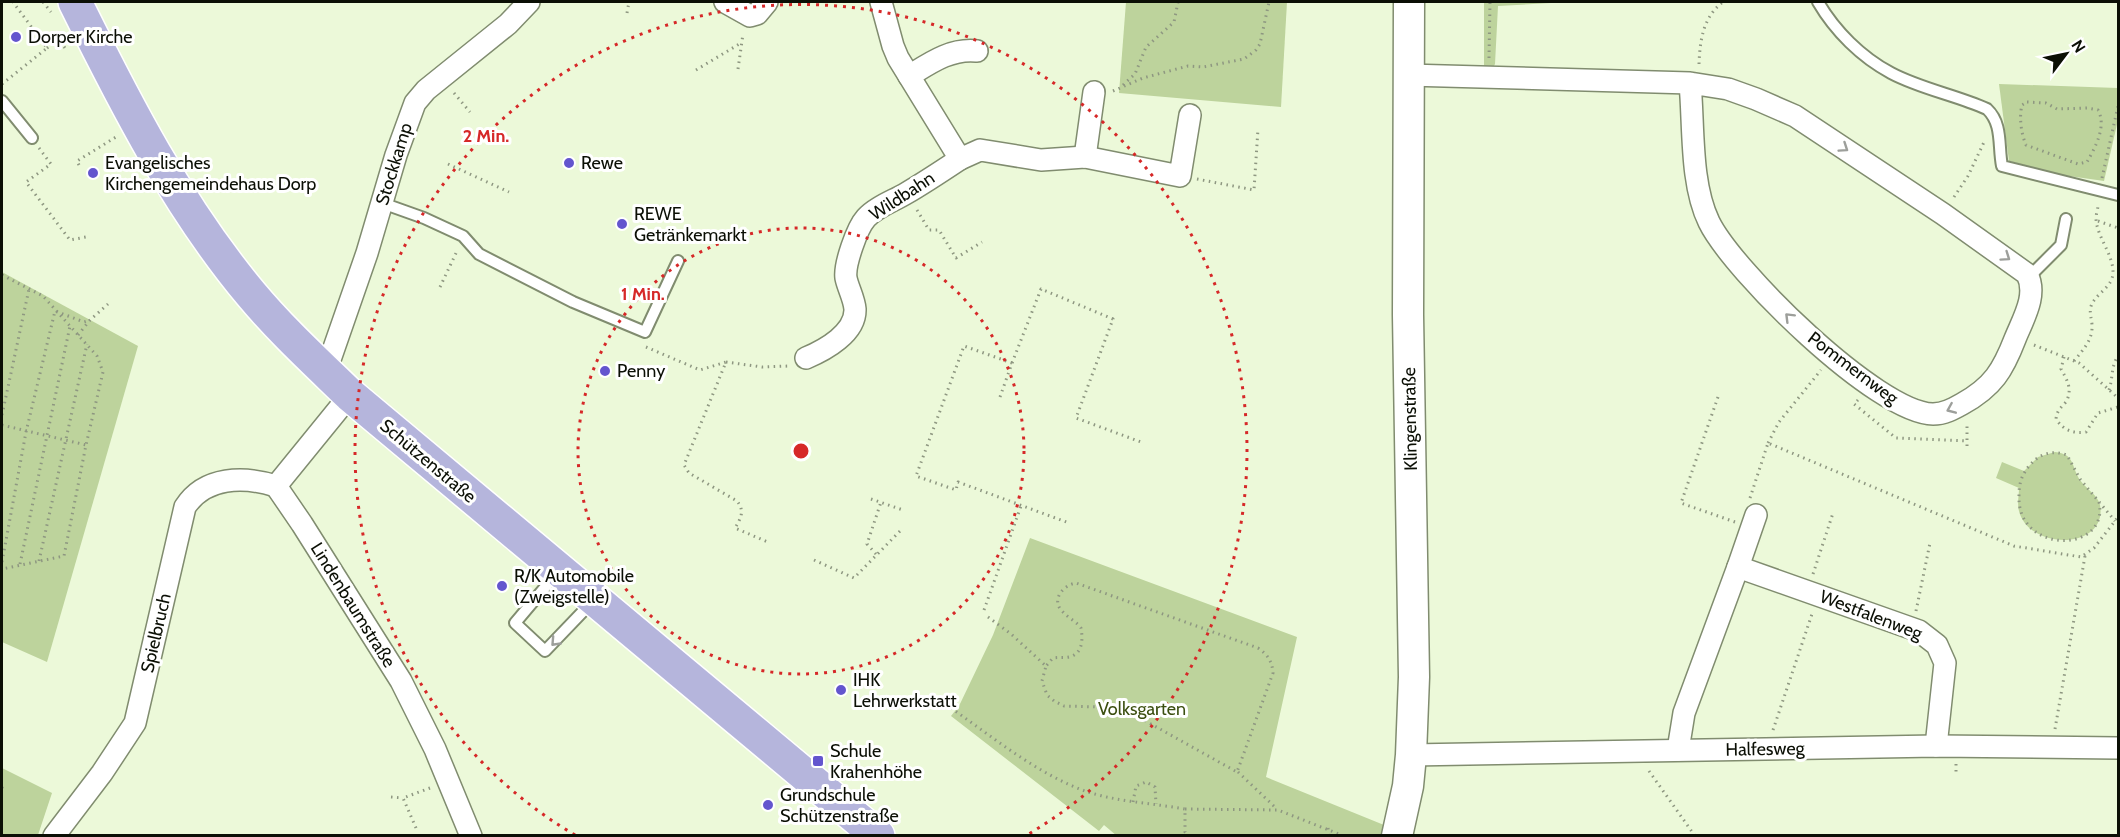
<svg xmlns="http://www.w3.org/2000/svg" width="2120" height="837" viewBox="0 0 2120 837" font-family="Cabin,sans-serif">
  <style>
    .green { fill: #bdd39c }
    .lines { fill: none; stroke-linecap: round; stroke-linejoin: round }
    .lane-casing { stroke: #808c6f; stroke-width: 14 }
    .street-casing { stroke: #808c6f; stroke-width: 24 }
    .secondary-casing { stroke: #808c6f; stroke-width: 33 }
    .primary-casing { stroke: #fff; stroke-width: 36 }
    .path { stroke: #8e9781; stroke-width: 3; stroke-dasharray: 1.5 4.5; stroke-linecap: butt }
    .lane { stroke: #fff; stroke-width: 10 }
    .street { stroke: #fff; stroke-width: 21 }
    .secondary { stroke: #fff; stroke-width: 30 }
    .primary { stroke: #b5b5dc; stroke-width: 33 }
    .oneway { stroke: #9d9f9b }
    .ring { fill: none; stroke: #d62828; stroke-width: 3; stroke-dasharray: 3 6 }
    .poi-dot { fill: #6355ce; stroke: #fff; stroke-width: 2 }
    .labels { text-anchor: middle; stroke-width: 6; stroke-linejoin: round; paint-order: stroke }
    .poi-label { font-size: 18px; fill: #0b0f05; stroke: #fff; text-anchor: start }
    .street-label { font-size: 18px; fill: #0b0f05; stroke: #fff }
    .park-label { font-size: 18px; fill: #3b4e10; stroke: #fff }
    .centre { fill: #d62828; stroke: #fff; stroke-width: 3 }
    .ring-label { font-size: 18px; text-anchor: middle; font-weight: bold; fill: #d62828; stroke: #fff; stroke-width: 6; stroke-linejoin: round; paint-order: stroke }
  </style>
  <rect width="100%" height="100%" fill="#ecf9d9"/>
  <g class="green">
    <polygon points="1126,2 1287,2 1281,107 1119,93"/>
    <polygon points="1484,2 1569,2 1498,6 1495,64 1488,77 1484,65"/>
    <polygon points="1999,84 2118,88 2118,120 2104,181 2062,175 2009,161"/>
    <polygon points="2,272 138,346 47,662 2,642"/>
    <path d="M2055 452C2075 454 2071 466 2080 480 2086 489 2098 495 2100 505 2108 550 2029 551 2019 511 2017 504 2019 495 2019 488L1996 478 2002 462 2024 471 2038 457Z"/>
    <polygon points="1030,538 1297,637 1266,777 1384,825 1381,835 1117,836 1104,825 1099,831 951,716 959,706 993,635"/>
    <polygon points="2,768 52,793 38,835 2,835"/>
  </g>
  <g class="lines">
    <defs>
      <g id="lane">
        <path d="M1818 2C1835 31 1861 57 1891 73 1921 89 1956 95 1987 109 2003 124 1998 146 2002 166L2118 195"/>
        <polyline points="2,101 32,138"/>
        <polyline points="382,203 424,218 463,236 479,254 573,302 645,332 678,261"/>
        <polyline points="2029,277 2061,245 2066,219"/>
        <polyline points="558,572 515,623 545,651 592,602"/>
      </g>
      <g id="street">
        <polyline points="725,2 750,16 757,14 767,2"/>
        <polyline points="881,2 893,46 898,58 960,159 980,150 1041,160 1085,157 1180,176 1190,115"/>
        <path d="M1408 75 1690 83 1728 89 1756 99 1795 116 1943 214 2027 274C2038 295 2023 319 2015 339 2003 370 1993 387 1962 404 1953 409 1944 414 1933 414 1877 413 1733 271 1709 222 1690 183 1694 126 1690 83"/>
        <path d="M909 76C930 63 951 48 977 51"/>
        <polyline points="1085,157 1094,92"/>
        <path d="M806 358C825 350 856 333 855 309 854 298 848 288 846 278 844 265 857 228 866 218 876 207 893 201 905 194 924 183 942 171 960 159"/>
        <polyline points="326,371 367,253 396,155 415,103 426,90 508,24 529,2"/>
        <polyline points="350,395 276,486 302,524 401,681 435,749 471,836"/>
        <polyline points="1738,567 1756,515"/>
        <polyline points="1678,750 1684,713 1738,567 1919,631 1937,645 1945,663 1936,746"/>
        <polyline points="1411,755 1936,746 2118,748"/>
        <path d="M54 836 102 773 135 723 185 507C205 476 244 476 276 486"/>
      </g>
      <polyline id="secondary" points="1397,836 1408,786 1411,755 1414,677 1408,315 1409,2"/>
      <path id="primary" d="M75 2C125 103 178 207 251 294 281 330 316 362 350 395L878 836"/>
    </defs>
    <use href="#lane" class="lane-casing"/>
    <use href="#street" class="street-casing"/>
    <use href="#secondary" class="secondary-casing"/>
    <use href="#primary" class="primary-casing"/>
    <g class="path">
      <polyline points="43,2 51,12"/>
      <polyline points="627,13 629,2"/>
      <polyline points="47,48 58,39 65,48 68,46"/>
      <polyline points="1489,58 1490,2"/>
      <path d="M1699 64C1700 40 1703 17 1723 2"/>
      <polyline points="738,69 743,34"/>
      <polyline points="696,70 741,43"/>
      <polyline points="2,84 47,48 13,2"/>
      <polyline points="1123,85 1135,74 1146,47 1174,22 1178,2"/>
      <polyline points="1113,91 1143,78 1188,66 1203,67 1244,59 1256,50 1260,44 1269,2"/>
      <polyline points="454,93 470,112"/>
      <path d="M2027 102 2046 103 2057 109 2087 108 2098 110C2107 126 2095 148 2087 162L2078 164 2026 145C2021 133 2019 117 2022 105Z"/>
      <polyline points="39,148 51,164 26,182 70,240 86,237"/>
      <polyline points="448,164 509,192"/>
      <polyline points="79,165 77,161 116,137"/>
      <polyline points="2102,178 2118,106"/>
      <polyline points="1197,179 1254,190 1258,129"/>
      <polyline points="1954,197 1968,176 1985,140"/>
      <polyline points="917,210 929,230 939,230 956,258 982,242"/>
      <polyline points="2098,221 2118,228"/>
      <polyline points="2,275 43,296 97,356 103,372 86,445 64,556 2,569"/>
      <polyline points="440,287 457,251"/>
      <polyline points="78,335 90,320 108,304"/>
      <polyline points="2034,345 2079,363 2118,398"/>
      <path d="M646 347 700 370 726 362 684 465 689 473 737 501C745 511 741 518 735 528L770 543"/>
      <path d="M2064 357 2061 369C2067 380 2073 389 2066 402 2061 408 2057 410 2056 419 2063 430 2073 434 2086 432L2098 413 2118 407"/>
      <path d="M2074 361C2082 351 2091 342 2092 329 2093 320 2087 311 2093 302 2099 292 2113 286 2113 272 2113 254 2097 237 2096 219 2096 214 2098 209 2098 205"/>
      <polyline points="726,362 762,367 790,366"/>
      <polyline points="1012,363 1041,289 1113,319 1076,418 1141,442"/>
      <path d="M2109 390C2113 378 2111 366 2118 356"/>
      <polyline points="1000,397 1012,363 964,346 916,476 956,490 958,482 1069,523"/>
      <polyline points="1718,397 1681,503 1735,522"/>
      <polyline points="1858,400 1854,404 1896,438 1967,441"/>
      <polyline points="2,415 29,289"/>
      <polyline points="2,425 86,445"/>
      <polyline points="1768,443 1779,422 1821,370"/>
      <polyline points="1967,446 1967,424"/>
      <polyline points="1750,498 1768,443 2014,546 2081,557 2094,548 2118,517"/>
      <polyline points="871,499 903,510"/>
      <path d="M2099 502C2110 554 2016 555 2019 495 2019 483 2022 474 2030 465 2040 453 2053 450 2067 455L2080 479 2115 521"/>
      <polyline points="876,554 867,544 881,502"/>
      <polyline points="814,560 854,578 903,528"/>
      <polyline points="39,561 87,344"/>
      <polyline points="2,562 26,432 55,311 84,322 90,320"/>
      <polyline points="20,564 70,326"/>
      <polyline points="1813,574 1833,513"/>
      <polyline points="984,610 1021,506"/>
      <polyline points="1916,611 1930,543"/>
      <path d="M988 617 1011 634 1046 666 1042 681 1047 695 1054 701 1064 706 1100 707 1133 714 1237 772 1273 673C1272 661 1268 655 1258 648L1076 583C1063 585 1051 600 1062 611 1068 618 1076 621 1081 628 1083 639 1083 654 1069 657 1064 658 1059 657 1053 658L1046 666"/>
      <path d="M951 708C994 738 1036 773 1085 791 1117 802 1152 803 1185 809V832L1188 836"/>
      <polyline points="2055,729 2085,556"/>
      <polyline points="1773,730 1812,614"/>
      <polyline points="1956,764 1956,774"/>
      <polyline points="1649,771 1695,836"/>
      <polyline points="1238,772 1277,809"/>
      <polyline points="2,788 3,785"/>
      <polyline points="391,797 403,798"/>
      <polyline points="1133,802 1136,786 1146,782 1155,787 1156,804"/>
      <polyline points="1185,809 1278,810 1344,836"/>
      <polyline points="416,828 403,798 430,788"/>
      <polyline points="1328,828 1329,836"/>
    </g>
    <use href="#lane" class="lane"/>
    <use href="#street" class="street"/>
    <use href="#secondary" class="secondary"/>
    <use href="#primary" class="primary"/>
  </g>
  <defs><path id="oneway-chevron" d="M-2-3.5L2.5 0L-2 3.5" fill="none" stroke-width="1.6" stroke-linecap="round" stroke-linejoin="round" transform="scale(1.5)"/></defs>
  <g class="oneway">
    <use href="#oneway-chevron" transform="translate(1844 148) rotate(34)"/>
    <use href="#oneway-chevron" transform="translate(2006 257) rotate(35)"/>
    <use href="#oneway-chevron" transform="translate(1789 317) rotate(-135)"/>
    <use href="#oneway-chevron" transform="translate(1951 409) rotate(157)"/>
    <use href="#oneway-chevron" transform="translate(555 642) rotate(133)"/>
  </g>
  <g class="ring">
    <circle cx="801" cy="451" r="223"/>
    <path d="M575 835A446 446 0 1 1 1027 835"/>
  </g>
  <g class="poi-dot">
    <circle cx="16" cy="37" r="6"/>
    <circle cx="569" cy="163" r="6"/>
    <circle cx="93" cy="173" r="6"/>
    <circle cx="622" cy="224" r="6"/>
    <circle cx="605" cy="371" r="6"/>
    <circle cx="502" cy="586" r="6"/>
    <circle cx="841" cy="690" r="6"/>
    <rect x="812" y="755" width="12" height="12" rx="3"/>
    <circle cx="768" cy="805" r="6"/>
  </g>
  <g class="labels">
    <g class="poi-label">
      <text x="28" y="43">Dorper Kirche</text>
      <text x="105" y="169">Evangelisches<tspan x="105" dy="21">Kirchengemeindehaus Dorp</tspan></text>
      <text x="581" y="169">Rewe</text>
      <text x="634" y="220">REWE<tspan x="634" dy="21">Getränkemarkt</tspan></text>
      <text x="617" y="377">Penny</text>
      <text x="514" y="582">R/K Automobile<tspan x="514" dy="21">(Zweigstelle)</tspan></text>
      <text x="853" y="686">IHK<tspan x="853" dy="21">Lehrwerkstatt</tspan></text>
      <text x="830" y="757">Schule<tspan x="830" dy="21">Krahenhöhe</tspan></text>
      <text x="780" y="801">Grundschule<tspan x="780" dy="21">Schützenstraße</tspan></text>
    </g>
    <g class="street-label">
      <text transform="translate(394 164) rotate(-73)" y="6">Stockkamp</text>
      <text transform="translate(902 196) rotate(-33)" y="6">Wildbahn</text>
      <text transform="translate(1853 368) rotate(37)" y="6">Pommernweg</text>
      <text transform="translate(1410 419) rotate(-91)" y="6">Klingenstraße</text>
      <text transform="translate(428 461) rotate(40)" y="6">Schützenstraße</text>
      <text transform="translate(353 605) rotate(58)" y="6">Lindenbaumstraße</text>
      <text transform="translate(1871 615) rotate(21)" y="6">Westfalenweg</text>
      <text transform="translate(156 633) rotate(-77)" y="6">Spielbruch</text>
      <text transform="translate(1765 749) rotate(-1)" y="6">Halfesweg</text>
    </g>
    <g class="park-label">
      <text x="1142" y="715">Volksgarten</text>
    </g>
  </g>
  <circle cx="801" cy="451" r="9" class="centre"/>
  <g class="ring-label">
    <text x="486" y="142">2 Min.</text>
    <text x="643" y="300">1 Min.</text>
  </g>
  <rect width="2120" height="837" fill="none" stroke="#0b0f05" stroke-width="6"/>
  <g transform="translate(2066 54) rotate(58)" stroke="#ffffff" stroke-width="4.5" paint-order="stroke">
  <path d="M0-4.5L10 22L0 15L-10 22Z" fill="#0b0f05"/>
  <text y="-9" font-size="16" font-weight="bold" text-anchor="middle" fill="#0b0f05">N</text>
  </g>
</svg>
